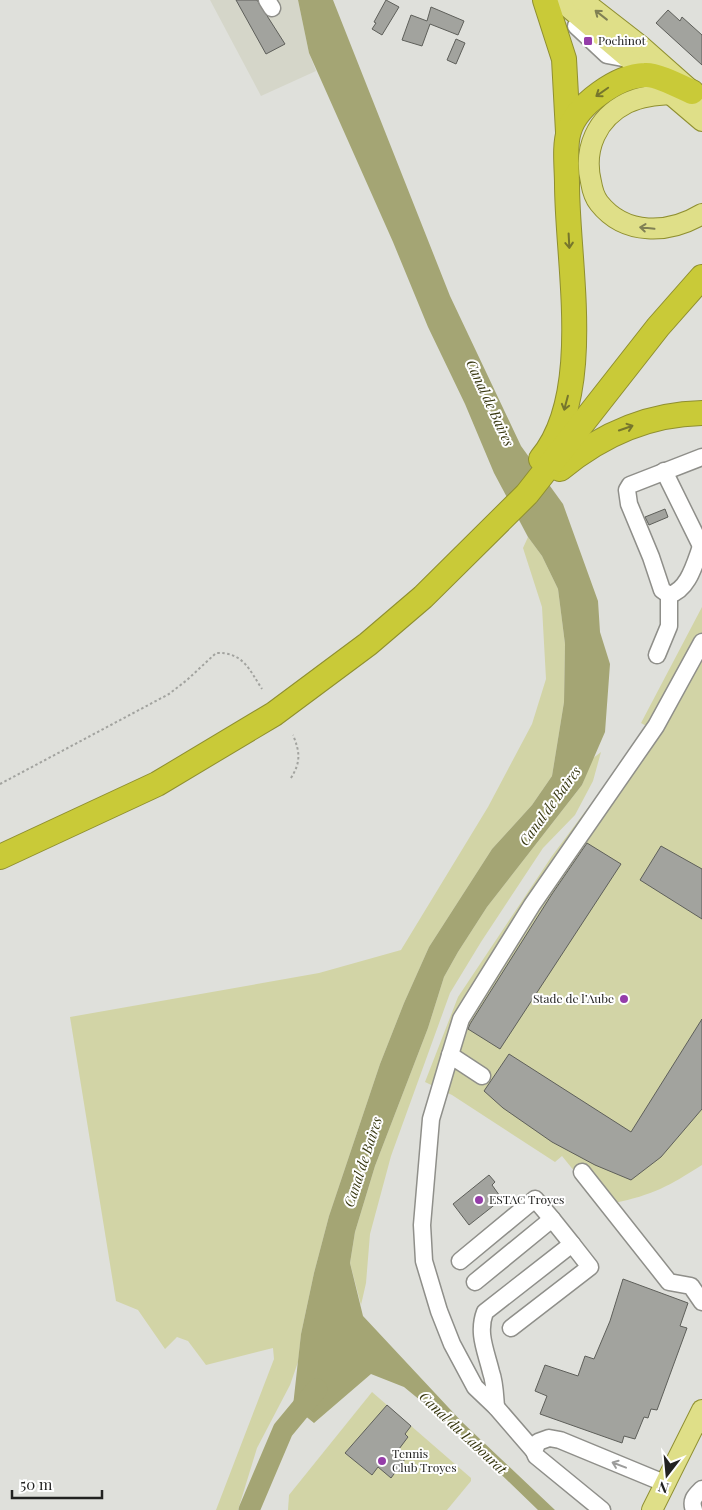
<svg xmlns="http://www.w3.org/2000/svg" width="702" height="1510" viewBox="0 0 702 1510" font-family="'Playfair Display',serif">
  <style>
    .built { fill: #d5d6c9 }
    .green { fill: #d2d4a6 }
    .water { fill: #a4a574 }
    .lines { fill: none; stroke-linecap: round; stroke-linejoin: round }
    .river { stroke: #a4a574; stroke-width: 21 }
    .building { fill: #a2a39e; stroke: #5e5f5a }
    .minor-casing { stroke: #8f8f8a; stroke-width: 19 }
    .major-casing { stroke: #8f8f30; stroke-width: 22 }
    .highway-casing { stroke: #8f8f30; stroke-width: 26 }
    .path { stroke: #a2a39f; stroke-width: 2; stroke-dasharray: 2.5 2.5; stroke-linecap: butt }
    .minor { stroke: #fff; stroke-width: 16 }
    .major { stroke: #dfdf88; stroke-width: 20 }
    .highway { stroke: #c9ca38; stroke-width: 24 }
    .oneway { stroke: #808054 }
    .oneway2 { stroke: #76762c }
    .oneway3 { stroke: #9c9c9b }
    .poi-dot { fill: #953da9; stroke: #fff; stroke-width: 2 }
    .labels { text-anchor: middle; stroke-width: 4; stroke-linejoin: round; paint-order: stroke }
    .poi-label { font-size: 12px; fill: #222221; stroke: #fff; text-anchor: start }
    .water-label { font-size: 14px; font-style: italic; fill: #37370f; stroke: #fff }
  </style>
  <rect width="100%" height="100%" fill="#dfe0db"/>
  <polygon class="built" points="210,0 298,0 309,53 316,71 261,96"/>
  <g class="green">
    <polygon points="528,537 542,556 558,589 565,644 564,702 552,776 532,805 492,849 429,947 404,1003 380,1064 329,1216 314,1273 301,1334 298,1362 290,1385 257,1448 238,1510 216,1510 274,1359 273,1348 206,1365 188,1341 177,1337 165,1349 138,1310 116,1301 70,1017 319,973 401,950 488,807 532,724 546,679 542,607 523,548"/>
    <path d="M702 607V1165C669 1186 653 1195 614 1203L609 1214 562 1156 555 1162 452 1095 425 1082 458 997 552 856 648 727 641 723Z"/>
    <polygon points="601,752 593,781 575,815 543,848 481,942 450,993 391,1156 370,1234 366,1283 361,1305 350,1263 355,1232 375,1166 428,1028 444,977 458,952 487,907 582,785 592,759"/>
    <polygon points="372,1392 471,1478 471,1481 447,1510 288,1510 289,1495"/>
  </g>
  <polygon class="water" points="298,0 333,0 450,296 521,446 563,504 598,601 600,632 610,664 605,732 582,785 487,907 458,952 444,977 428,1028 375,1166 355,1232 350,1263 363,1316 462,1422 555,1510 538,1510 448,1423 404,1387 371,1374 314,1423 293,1406 301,1334 314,1273 329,1216 380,1064 404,1003 429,947 492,849 532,805 552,776 564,702 565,644 558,589 542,556 528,537 494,473 465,404 428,327 393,242 309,53"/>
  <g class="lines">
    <polyline class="river" points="249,1510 283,1430 317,1389"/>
  </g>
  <g class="building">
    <polygon points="236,0 257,0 285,44 266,54"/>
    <polygon points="386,0 399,7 382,35 372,29 376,23 374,22"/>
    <polygon points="431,7 464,21 458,35 430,24 422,46 402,40 411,15 427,21"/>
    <polygon points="668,10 680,21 682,17 702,35 702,65 656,23"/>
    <polygon points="456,39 465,43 456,64 447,60"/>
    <polygon points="665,509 668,517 649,525 645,517"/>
    <polygon points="587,843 621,864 500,1049 468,1029 470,1024 552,894"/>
    <polygon points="661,846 702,869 702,919 640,880"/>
    <polygon points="702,1019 702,1109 661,1157 631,1180 595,1165 552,1142 503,1108 484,1091 509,1054 631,1132"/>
    <polygon points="489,1175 495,1182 492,1185 502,1199 469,1225 453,1204"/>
    <polygon points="623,1279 688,1303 680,1326 687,1328 657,1410 651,1409 648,1418 644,1417 635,1439 624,1436 622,1443 540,1414 547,1396 535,1391 545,1365 578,1376 585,1356 594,1359 610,1321"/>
    <polygon points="387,1405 411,1426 405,1434 408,1437 399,1449 408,1455 391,1478 378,1467 372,1475 345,1453"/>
  </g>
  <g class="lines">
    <defs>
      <g id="minor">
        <polyline points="267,0 272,8"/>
        <polyline points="576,26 607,55 628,59"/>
        <path d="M702 457 630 485 627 490 629 504 651 557 662 590 669 595C689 590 695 562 702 544"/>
        <polyline points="664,471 701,546"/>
        <polyline points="657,655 669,626 669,595"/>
        <polyline points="450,1055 461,1019 532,905 656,726 702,642"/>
        <polyline points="482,1076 450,1055 431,1119 422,1225 424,1261 439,1311 452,1344 475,1387 496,1407 534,1451"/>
        <polyline points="582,1172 669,1282 691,1286 702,1302"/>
        <polyline points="460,1261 535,1199 552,1219"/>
        <polyline points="475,1282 552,1219 572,1244"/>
        <path d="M496 1407C495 1396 495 1383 491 1372 486 1351 477 1333 485 1312L572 1244 590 1267 511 1328"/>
        <polyline points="602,1510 536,1456 534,1451 538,1442 549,1438 560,1440 664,1483"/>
        <path d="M694 1510C690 1500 695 1496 702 1489"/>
      </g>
      <g id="major">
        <polyline points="564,0 569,8 702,121"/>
        <polyline points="582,0 641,46 702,100"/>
        <path d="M672 94C657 95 641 96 627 103 597 118 583 149 591 182 592 188 595 198 599 203 625 236 669 234 702 214"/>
        <polyline points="652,1510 702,1410"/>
      </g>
      <g id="highway">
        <polyline points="545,0 564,59 568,132"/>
        <path d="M541 459C595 395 567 262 567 184 567 168 564 146 569 131 577 104 618 76 645 75 656 74 681 87 692 92"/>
        <path d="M560 469C601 435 648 414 702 413"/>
        <polyline points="0,857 157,784 274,714 368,644 423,597 527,494 658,327 702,277"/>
      </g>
    </defs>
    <use href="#minor" class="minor-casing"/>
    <use href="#major" class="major-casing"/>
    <use href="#highway" class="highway-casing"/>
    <g class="path">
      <path d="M291 778C301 762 300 752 293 735"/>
      <path d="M0 784 169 694 187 680 216 653C243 652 249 669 262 689"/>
    </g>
    <use href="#minor" class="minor"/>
    <use href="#major" class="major"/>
    <use href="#highway" class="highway"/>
  </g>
  <defs><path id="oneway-shaft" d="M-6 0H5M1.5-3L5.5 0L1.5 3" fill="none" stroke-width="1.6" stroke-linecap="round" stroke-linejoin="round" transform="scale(1.25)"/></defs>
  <g class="oneway">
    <use href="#oneway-shaft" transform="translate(601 15) rotate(-142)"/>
    <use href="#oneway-shaft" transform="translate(647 228) rotate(-174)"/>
  </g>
  <g class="oneway2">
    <use href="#oneway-shaft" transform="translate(602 92) rotate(145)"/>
    <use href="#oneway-shaft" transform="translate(569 241) rotate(87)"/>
    <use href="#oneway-shaft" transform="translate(566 403) rotate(105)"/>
    <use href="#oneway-shaft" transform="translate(626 428) rotate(-19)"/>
  </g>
  <use class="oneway3" href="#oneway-shaft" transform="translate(619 1465) rotate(-159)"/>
  <g class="poi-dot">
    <rect x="583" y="36" width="10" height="10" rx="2.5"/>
    <circle cx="624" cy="999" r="5"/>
    <circle cx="479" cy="1200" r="5"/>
    <circle cx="382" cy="1461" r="5"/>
  </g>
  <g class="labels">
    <g class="poi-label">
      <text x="598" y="45">Pochinot</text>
      <text x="614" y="1003" text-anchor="end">Stade de l’Aube</text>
      <text x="489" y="1204">ESTAC Troyes</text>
      <text x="392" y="1458">Tennis<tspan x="392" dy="14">Club Troyes</tspan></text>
    </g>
    <g class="water-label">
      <text transform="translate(490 403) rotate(65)" y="5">Canal de Baires</text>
      <text transform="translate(550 806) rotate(-54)" y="5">Canal de Baires</text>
      <text transform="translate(363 1162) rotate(-72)" y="5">Canal de Baires</text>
      <text transform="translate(463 1433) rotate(43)" y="5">Canal du Labourat</text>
    </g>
  </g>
  <g transform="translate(667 1475) rotate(196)" stroke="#ffffff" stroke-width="4" paint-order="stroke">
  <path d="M0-4L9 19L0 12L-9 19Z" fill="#222221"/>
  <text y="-8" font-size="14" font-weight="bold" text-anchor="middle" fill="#222221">N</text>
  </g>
  <path d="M12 1490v8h90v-8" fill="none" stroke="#222221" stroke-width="2.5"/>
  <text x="20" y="1490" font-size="15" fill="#222221" stroke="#ffffff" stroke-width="4" paint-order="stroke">50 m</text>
</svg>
